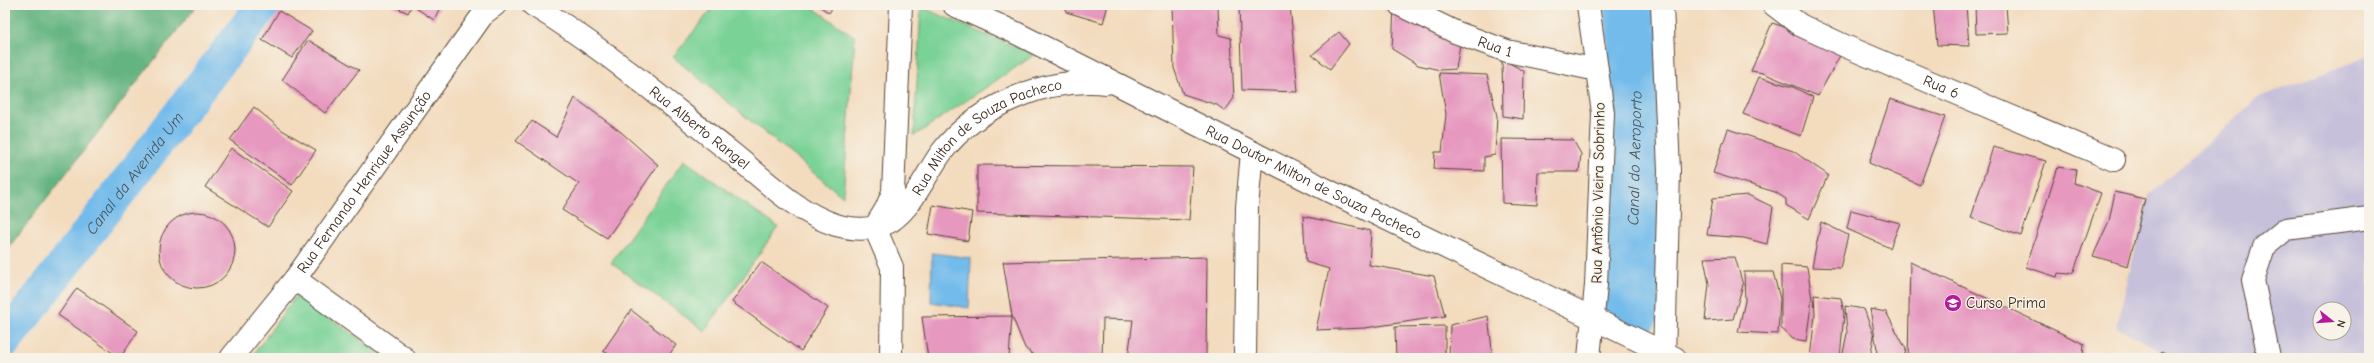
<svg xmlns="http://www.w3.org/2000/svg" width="2374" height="363" viewBox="0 0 2374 363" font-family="'Comic Neue',sans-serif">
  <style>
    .industrial { fill: #c6c0da; fill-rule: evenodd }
    .green { fill: #7ad297; stroke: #5a7e5a }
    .forest { fill: #63b480; stroke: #4f6f4f }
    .water { fill: #73bbeb; stroke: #577284 }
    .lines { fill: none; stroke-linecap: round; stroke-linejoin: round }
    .canal { stroke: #73bbeb; stroke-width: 34 }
    .river { stroke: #73bbeb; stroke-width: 59 }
    .building { fill: #e698bf }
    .minor-casing { stroke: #574536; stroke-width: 24 }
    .minor { stroke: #fff; stroke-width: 22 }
    .labels { text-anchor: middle; stroke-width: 3; stroke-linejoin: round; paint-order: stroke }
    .street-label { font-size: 15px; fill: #3b2a1e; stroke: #f7f3e8 }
    .poi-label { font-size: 15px; fill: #3b2a1e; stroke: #f7f3e8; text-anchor: start }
    .water-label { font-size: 16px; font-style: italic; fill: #4c565c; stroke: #f7f3e8 }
  </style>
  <rect width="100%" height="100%" fill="#f7f3e8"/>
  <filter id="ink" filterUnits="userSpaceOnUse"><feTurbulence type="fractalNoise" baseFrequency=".025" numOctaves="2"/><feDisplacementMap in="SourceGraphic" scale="8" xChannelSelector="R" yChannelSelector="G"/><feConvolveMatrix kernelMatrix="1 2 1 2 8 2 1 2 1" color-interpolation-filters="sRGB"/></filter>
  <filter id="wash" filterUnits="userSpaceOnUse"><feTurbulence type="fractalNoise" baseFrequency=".012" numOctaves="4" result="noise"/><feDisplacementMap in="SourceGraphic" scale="16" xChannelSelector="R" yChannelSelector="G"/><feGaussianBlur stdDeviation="0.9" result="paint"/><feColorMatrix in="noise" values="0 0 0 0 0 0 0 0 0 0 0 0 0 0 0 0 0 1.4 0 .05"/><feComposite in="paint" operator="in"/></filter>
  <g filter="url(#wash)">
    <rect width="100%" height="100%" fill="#f3dbbe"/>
    <path class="industrial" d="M2369 56V358H2176L2116 327 2149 195 2259 97ZM2320 309H2344V333H2320Z"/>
    <g class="green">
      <polygon points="715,5 809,5 855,37 843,197 673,57"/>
      <polygon points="921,7 1034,55 914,136"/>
      <polygon points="684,160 778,227 705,331 611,263"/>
      <polygon points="1615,173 1657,178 1652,327 1614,309"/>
      <polygon points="297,294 386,358 251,358"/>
    </g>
    <polygon class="forest" points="5,5 197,5 5,252"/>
    <polygon class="water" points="932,253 971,258 969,308 931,302"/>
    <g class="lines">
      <path class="canal" id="s1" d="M5 341 263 5"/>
      <path class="river" id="s2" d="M1630 310 1637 42 1633 5"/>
    </g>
    <g id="blocks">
      <g class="building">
        <polygon points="391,5 412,5 408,13"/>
        <polygon points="417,5 441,5 434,20 416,8"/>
        <polygon points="818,5 834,5 829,13"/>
        <polygon points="1066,5 1108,5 1103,23 1066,12"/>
        <polygon points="1172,5 1218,5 1219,35 1231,38 1234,98 1225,111 1217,105 1183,94 1174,68"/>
        <polygon points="1239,5 1290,5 1298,92 1242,90"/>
        <polygon points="1933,5 1966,5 1969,46 1937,45"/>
        <polygon points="1975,5 2006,5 2008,33 1976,34"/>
        <polygon points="1394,7 1461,38 1456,69 1440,70 1418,65 1392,49"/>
        <polygon points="279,11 312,31 292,58 262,40"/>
        <polygon points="1772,23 1817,37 1843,50 1818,96 1763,73 1751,71"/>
        <polygon points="1339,32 1349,44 1330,69 1312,55"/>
        <polygon points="308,40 359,70 325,113 282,80"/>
        <polygon points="1502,59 1524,71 1523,119 1503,116"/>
        <polygon points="1439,73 1487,75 1497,116 1495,155 1484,157 1484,171 1434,169 1435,152 1442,152 1446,114"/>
        <polygon points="1759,77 1793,87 1813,97 1801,136 1743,114"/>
        <polygon points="575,98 621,132 658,165 607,238 562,210 579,184 516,141 532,121 556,137"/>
        <polygon points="1890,99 1945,117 1920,185 1869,163"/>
        <polygon points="254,107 282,130 316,150 292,185 230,140"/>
        <polygon points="1728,129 1793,151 1828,175 1809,219 1786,205 1786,199 1775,192 1713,173"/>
        <polygon points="1501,139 1573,140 1581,154 1579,172 1538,172 1537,205 1502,203"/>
        <polygon points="1993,147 2046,161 2021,236 1971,218"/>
        <polygon points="231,148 293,191 268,227 205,187"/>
        <polygon points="977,165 1193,167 1189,220 977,213"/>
        <polygon points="2058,167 2076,170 2074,183 2101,193 2074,271 2069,274 2058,273 2057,277 2026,267"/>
        <polygon points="2115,192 2145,199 2128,266 2093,256 2109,221"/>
        <polygon points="1748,195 1773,207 1767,244 1744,238 1707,235 1713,198"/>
        <polygon points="933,205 972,212 968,241 928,234"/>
        <polygon points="1851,210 1900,223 1890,248 1847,229"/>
        <circle cx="197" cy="250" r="38"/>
        <polygon points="1303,216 1371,231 1369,265 1434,276 1445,316 1365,328 1316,330 1329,269 1306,262"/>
        <polygon points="1821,222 1848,235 1840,268 1812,267"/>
        <polygon points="1207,257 1206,358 1128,358 1133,320 1103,319 1102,358 1037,358 1025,348 1012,316 1003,262"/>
        <polygon points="1735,257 1743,285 1733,319 1705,321 1709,284 1704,258"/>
        <polygon points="761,262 828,308 801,351 732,302"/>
        <polygon points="1910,262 2084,344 2083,358 1908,358"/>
        <polygon points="1781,265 1807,267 1812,299 1806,341 1793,339 1781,328"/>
        <polygon points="1744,272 1773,272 1780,299 1778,334 1738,332 1745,301"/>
        <polygon points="77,288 138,331 120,358 58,315"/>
        <polygon points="1814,295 1841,298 1844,314 1840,358 1810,358 1815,315"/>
        <polygon points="1845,306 1864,309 1874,336 1870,358 1842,358 1847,333"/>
        <polygon points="1870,309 1886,312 1906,349 1904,358 1876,358 1877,349"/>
        <polygon points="631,310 676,345 667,358 616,358 603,351"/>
        <polygon points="1012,316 1009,358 928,358 922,317"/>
        <polygon points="1488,316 1493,358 1449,358 1450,325"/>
        <polygon points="1445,326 1445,358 1396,358 1395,327"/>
        <polygon points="2161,352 2173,358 2159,358"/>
      </g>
    </g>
  </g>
  <g filter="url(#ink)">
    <use href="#blocks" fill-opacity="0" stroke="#574536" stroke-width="1"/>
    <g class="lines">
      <defs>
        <g id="minor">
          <path id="s3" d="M533 5C602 47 665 101 729 151 762 177 795 212 836 225 854 230 874 231 891 221 913 206 926 174 941 153 978 104 1047 77 1107 83"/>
          <path id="s4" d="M954 5 1016 33 1331 192 1675 358"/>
          <path id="s5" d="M1400 5 1455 32 1507 51 1597 70"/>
          <polyline points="1588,5 1603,113 1596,285 1589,358"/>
          <polyline points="1662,5 1669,171 1664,358"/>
          <path id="s6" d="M1774 5 1800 25 1845 46 2114 160"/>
          <polyline points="875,227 886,209 893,192 901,5"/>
          <polyline points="875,228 892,267 891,358"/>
          <polyline points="295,279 404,358"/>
          <path id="s7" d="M231 358 295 279 484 13 495 5"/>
          <polyline points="1245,358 1247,207 1252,152"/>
          <polyline points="2269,358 2253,280 2264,247 2286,229 2369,218"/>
        </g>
      </defs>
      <use href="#minor" class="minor-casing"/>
      <use href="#minor" class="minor"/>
    </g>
  </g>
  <defs>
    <symbol id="university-disc" viewBox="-11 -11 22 22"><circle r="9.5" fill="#b5179e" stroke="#f7f3e8"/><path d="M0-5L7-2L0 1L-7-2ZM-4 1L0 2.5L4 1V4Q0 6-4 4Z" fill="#fff"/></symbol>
  </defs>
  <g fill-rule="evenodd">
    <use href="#university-disc" x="1943" y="293" width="20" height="20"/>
  </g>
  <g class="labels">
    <g class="street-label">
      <text dy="5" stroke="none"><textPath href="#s5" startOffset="104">Rua 1</textPath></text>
      <text dy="5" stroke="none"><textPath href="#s6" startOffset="187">Rua 6</textPath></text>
      <text dy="5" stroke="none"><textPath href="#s3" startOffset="207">Rua Alberto Rangel</textPath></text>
      <text dy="5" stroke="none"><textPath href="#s3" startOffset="564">Rua Milton de Souza Pacheco</textPath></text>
      <text dy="5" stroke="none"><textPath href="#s7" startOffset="221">Rua Fernando Henrique Assunção</textPath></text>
      <text dy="5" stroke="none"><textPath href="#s4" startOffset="401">Rua Doutor Milton de Souza Pacheco</textPath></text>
      <text transform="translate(1598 193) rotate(-89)" y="5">Rua Antônio Vieira Sobrinho</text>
    </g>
    <g class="poi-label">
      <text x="1966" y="308">Curso Prima</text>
    </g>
    <g class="water-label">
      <text dy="6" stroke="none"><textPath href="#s2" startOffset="152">Canal do Aeroporto</textPath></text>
      <text dy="6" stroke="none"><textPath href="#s1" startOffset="212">Canal da Avenida Um</textPath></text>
    </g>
  </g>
  <rect width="2374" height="363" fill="none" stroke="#f7f3e8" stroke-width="20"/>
  <g transform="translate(2332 321) rotate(107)"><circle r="19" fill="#f7f3e8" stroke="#aca397"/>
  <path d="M0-3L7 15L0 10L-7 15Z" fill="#b5179e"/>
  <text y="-6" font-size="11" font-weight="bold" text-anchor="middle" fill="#3b2a1e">N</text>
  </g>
</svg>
